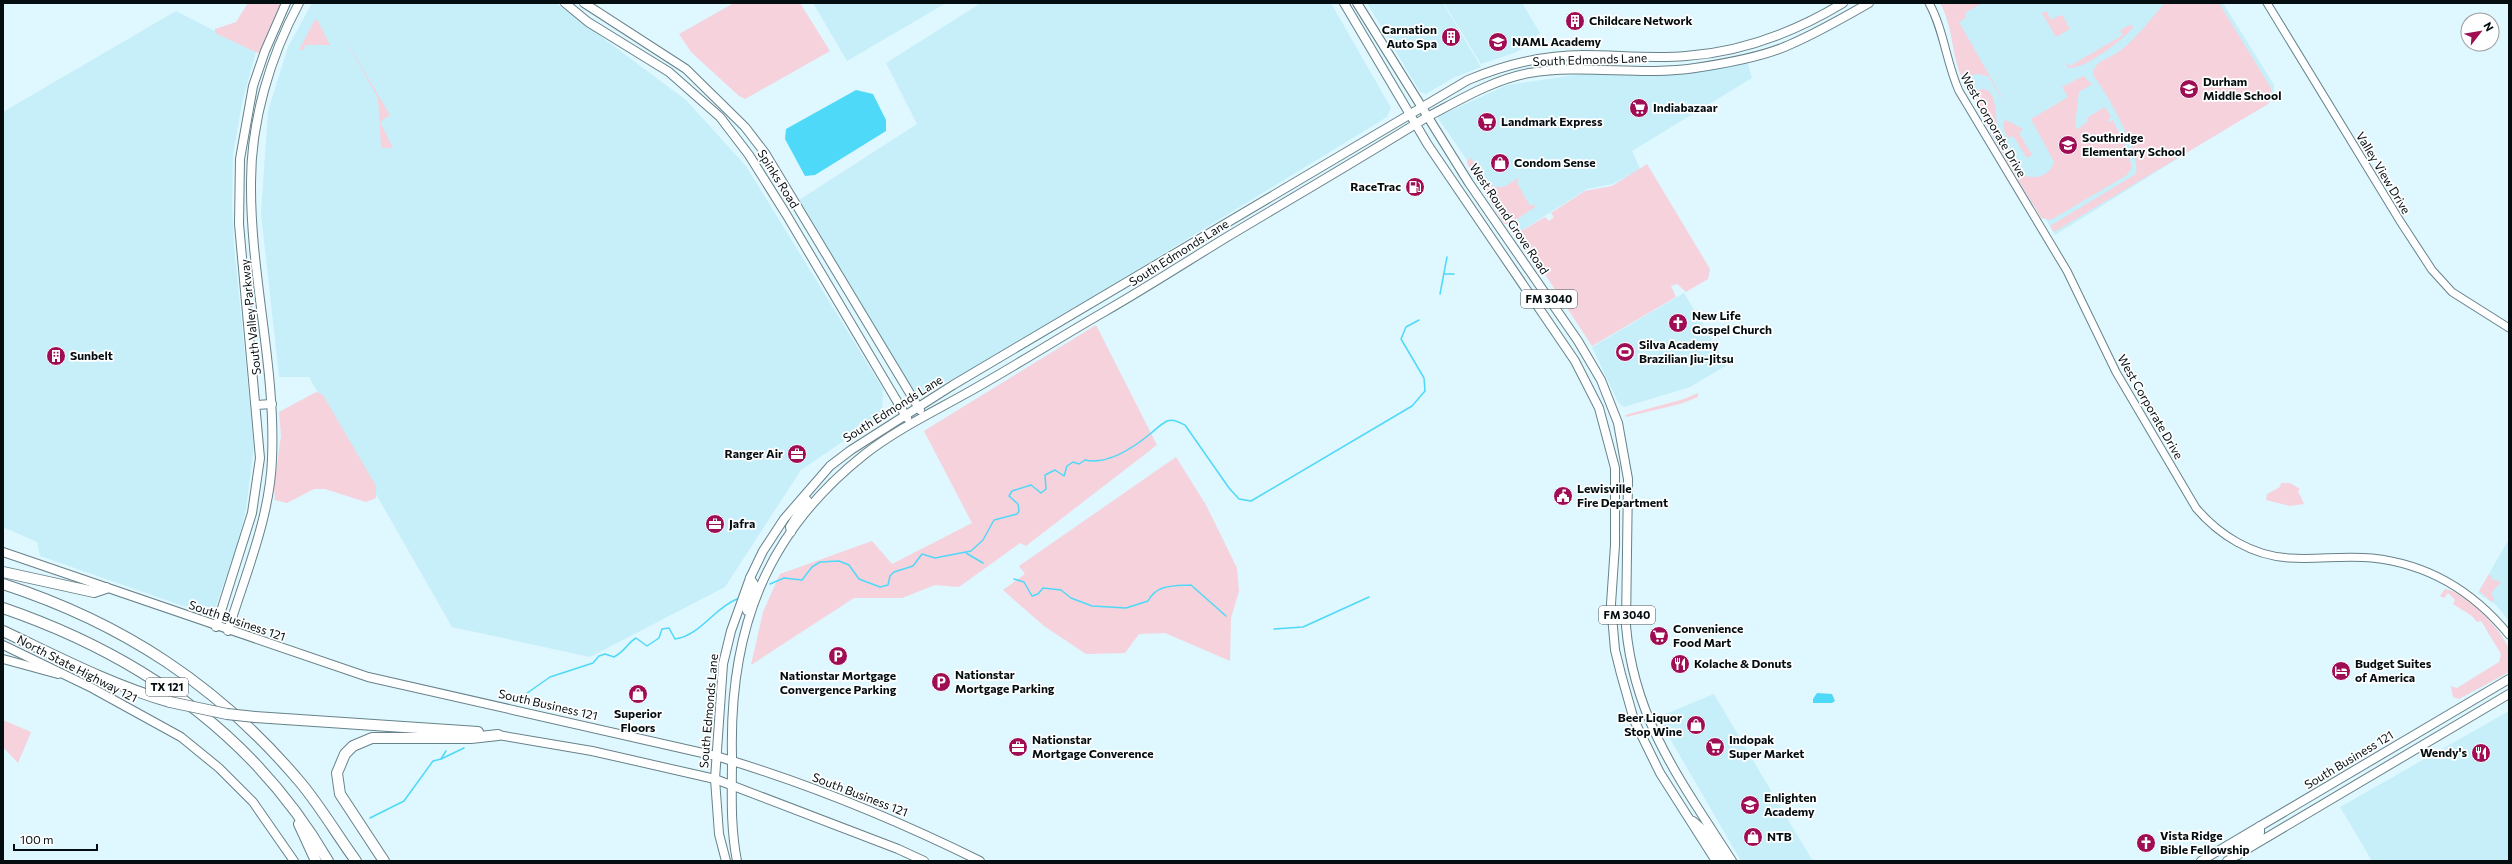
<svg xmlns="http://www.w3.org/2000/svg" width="2512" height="864" viewBox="0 0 2512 864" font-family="Commissioner,sans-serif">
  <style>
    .built { fill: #c7effa }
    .green { fill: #f5d2dc }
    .water { fill: #4fd9f8 }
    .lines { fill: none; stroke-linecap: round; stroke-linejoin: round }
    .stream { stroke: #4fd9f8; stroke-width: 1.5 }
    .minor-casing { stroke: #67828a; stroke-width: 9 }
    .major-casing { stroke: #67828a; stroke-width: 10 }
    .highway-casing { stroke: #67828a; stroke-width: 12 }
    .minor { stroke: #fff; stroke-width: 7 }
    .major { stroke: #fff; stroke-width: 8 }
    .highway { stroke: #fff; stroke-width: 10 }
    .highway-bridge-casing { stroke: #67828a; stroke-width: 12; stroke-linecap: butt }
    .highway-bridge { stroke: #fff; stroke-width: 10 }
    .labels { text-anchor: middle; stroke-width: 3.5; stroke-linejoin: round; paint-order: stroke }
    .shield { fill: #fff; stroke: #4f5658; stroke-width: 1 }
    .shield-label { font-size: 11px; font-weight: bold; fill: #040d10 }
    .poi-label { font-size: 12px; font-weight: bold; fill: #040d10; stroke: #fff; text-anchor: start }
    .street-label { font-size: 12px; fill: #040d10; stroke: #fff }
  </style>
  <rect width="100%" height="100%" fill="#dff7fe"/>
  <g class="built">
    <polygon points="312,3 556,3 686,100 746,166 883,389 882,415 801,470 725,587 590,657 452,627 309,377 279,377 261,213 268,111 288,47"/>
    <polygon points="813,3 946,3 847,61"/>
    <polygon points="981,3 1331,3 1391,108 1387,117 966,374 948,381 918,398 799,200 917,124 886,63"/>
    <polygon points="1367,3 1443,3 1481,67 1453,78 1426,94 1420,92"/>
    <polygon points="1444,3 1522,3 1540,33 1517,52 1481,64"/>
    <polygon points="1942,3 2223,3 2274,85 2273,99 2055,235 1963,76"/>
    <polygon points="176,11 256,52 243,99 233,154 232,205 234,246 254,445 246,509 238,542 214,612 209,615 40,556 37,542 3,527 3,112"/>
    <polygon points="1747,61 1752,78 1632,151 1640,169 1613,184 1587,189 1518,233 1437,117 1507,85 1596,72"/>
    <polygon points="1684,293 1727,365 1690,387 1624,407 1618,402 1592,347"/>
    <polygon points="2509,539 2509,621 2496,605 2478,593"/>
    <polygon points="1714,694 1797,835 1813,861 1741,861 1662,725 1663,715"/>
    <polygon points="2509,711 2509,861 2372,861 2340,807"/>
  </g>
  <g class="green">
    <polygon points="248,3 284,3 260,54 215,33 215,29 236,22"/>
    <polygon points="734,3 800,3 830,51 745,99 739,96 691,52 679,34"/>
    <path d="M1940 3H1982L1965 13 1966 18 1959 22 2007 106 1988 76 1977 74 1962 78C1951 54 1953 25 1940 3Z"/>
    <path d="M2165 3H2219L2271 88 2272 99 2268 104 2054 232 2050 226 2136 174C2142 155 2106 91 2093 75 2092 61 2112 58 2121 50 2137 38 2151 18 2165 3Z"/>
    <polygon points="2046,11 2051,20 2060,15 2063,16 2070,29 2056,37 2042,13"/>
    <polygon points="317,19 330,45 305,45 304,50 299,50 314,21"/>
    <path d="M2130 25H2132L2133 28C2123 39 2081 73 2067 67L2066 63 2070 66 2123 35 2120 30Z"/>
    <polygon points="340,31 390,115 380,122 393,148 381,148 378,98"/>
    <path d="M2083 76 2092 84 2079 92 2075 124 2077 130 2088 121V117L2105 107 2111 117 2108 120 2109 122 2113 120 2122 139 2117 143 2124 142 2132 167 2127 175 2051 220 2041 218C2031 200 1971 107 1975 93L1981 89C1999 87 1995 122 1998 132 2003 146 2015 162 2023 175 2035 180 2050 176 2054 162L2031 119 2068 97 2062 87Z"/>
    <polygon points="2006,120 2023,129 2019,133 2032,155 2027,158 2013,136 2008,138 2004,130 2003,123"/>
    <path d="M1471 158C1478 168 1487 190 1502 187 1508 186 1513 180 1519 178L1517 183 1530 206 1534 204 1535 207 1510 224H1504L1468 165 1467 161Z"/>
    <polygon points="1647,164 1710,269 1708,279 1686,292 1677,284 1671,286 1676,297 1592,346 1518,233 1545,217 1549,221 1554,217 1551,213 1585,191 1612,186"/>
    <polygon points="1096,325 1157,445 1026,546 1020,543 959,587 935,585 902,598 854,598 751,665 763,612 780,574 872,541 892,564 972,523 924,431"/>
    <polygon points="316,392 323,395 376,486 376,498 366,502 325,489 314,489 287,503 275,500 274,487 281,436 279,412"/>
    <polygon points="1698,393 1698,397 1680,404 1626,417 1625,415 1684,399"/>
    <polygon points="1176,457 1206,505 1237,568 1239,591 1231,618 1230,661 1165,633 1139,634 1125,653 1086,654 1044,626 1003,590 1025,574 1019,566"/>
    <polygon points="2281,483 2290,483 2300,489 2298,491 2304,504 2290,506 2266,500 2267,494 2280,487"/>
    <polygon points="2489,574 2492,577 2491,579 2501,582 2491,593 2494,599 2492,602 2479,591"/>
    <path d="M2445 589C2467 593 2499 627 2508 647 2511 654 2509 665 2509 672L2459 699 2453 697 2451 686 2457 688 2499 662 2501 654 2481 621 2477 622 2472 616 2453 604 2455 600 2448 593 2444 598 2440 596Z"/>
    <polygon points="3,720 31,732 18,763 3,747"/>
  </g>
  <g class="water">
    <polygon points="856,90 873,94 886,120 886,131 815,175 805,176 785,139 786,129"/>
    <polygon points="1817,693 1832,694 1835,701 1832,703 1813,703 1813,699"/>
  </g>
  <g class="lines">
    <g class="stream">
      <polyline points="1444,274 1454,274"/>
      <polyline points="1440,294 1447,257"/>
      <polyline points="966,553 983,563"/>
      <path d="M1014 579 1024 582 1032 596 1038 594 1043 588 1061 590 1071 598 1092 606 1126 608 1148 601C1157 584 1174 586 1191 585L1226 616"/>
      <path d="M770 584 784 578 802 580 812 567 820 562 839 561 849 565 859 579 880 587 888 585 890 576 894 572 913 566 922 554 935 558 971 551 983 540 994 520 1017 514 1019 511 1018 504 1009 496 1012 491 1031 485 1041 493 1046 489 1045 475 1055 470 1064 476 1067 466 1073 462 1079 464 1085 460C1108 465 1133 448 1150 434 1155 430 1161 424 1167 421 1174 419 1179 422 1185 425L1229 488 1239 499 1251 501 1412 406 1425 391 1424 378 1401 339 1406 327 1419 320"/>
      <polyline points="1274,629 1303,627 1369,597"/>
      <path d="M523 696 550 677 593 663 599 656 605 654 614 657C627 650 626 644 636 638L647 646 659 638 662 629 669 628 675 639C701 635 714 608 737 599"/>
      <polyline points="441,759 464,748"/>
      <polyline points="370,818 404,801 433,761 441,759 446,751"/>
    </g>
    <defs>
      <g id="minor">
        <path d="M1929 3C1944 30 1946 62 1959 91L2067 271 2116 372 2196 508C2219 535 2252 556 2290 558 2317 560 2344 555 2372 558 2428 564 2474 592 2509 635"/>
        <polyline points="2267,3 2400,221 2432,270 2452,292 2509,328"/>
      </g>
      <g id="major">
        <polyline points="565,3 588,22 669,72 720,117 749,155 786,214 907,418"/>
        <polyline points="584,3 686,69 745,127 765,153 920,410"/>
        <polyline points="1344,3 1428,145 1575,361 1599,408 1615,468 1615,545 1611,604 1615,650 1621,674 1634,720 1660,773 1716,861"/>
        <path d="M1357 3 1469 183 1578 341 1601 380 1618 423 1628 479 1626 626C1634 721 1683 784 1732 861"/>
        <polyline points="256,405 272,404"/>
        <polyline points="791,532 790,527 807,500"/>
        <path d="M3 552 368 677 716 756C807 783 895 819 980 861"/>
        <polyline points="747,611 746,608 754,584 750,578"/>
        <polyline points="216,627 252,513 260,458 239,224 240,159 253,86 265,51 286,3"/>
        <path d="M228 631C245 575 270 518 272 459 276 366 250 275 251 182 251 121 270 57 299 3"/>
        <polyline points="3,645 92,688 181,737 219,768 253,802 294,861"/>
        <polyline points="3,659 58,674"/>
        <polyline points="498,735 592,751 715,779 898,849 924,861"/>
        <polyline points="1693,821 1705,831 1724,861"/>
        <polyline points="2238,855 2239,846 2260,833 2260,826"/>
        <path d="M726 861 719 834 715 779 723 664 731 631 750 578 763 551 784 519 830 466 851 450 953 385 1468 80C1504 65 1544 55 1583 55 1617 55 1652 59 1686 56 1743 52 1795 32 1843 3"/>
        <path d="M737 861C730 825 732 792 732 756 729 631 765 533 865 454 896 430 931 413 965 394 1012 368 1057 339 1104 312 1146 288 1186 262 1227 237 1294 197 1361 158 1427 117 1460 100 1492 80 1529 73 1584 64 1641 76 1695 68 1722 64 1765 56 1789 45 1817 33 1843 18 1869 3"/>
        <polyline points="2201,861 2509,679"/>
        <polyline points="2227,861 2509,694"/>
      </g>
      <g id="highway">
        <polyline points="3,572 94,592 106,588"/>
        <path d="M3 584C123 623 219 686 300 782 321 807 337 835 356 861"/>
        <path d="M3 608C140 655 254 734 328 861"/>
        <path d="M3 631C58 657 111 685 170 702"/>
        <polyline points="255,717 478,732"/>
        <polyline points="299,824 316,861"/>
        <polyline points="384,861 340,794 337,773 345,754 353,746 372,738 471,738 498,735"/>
      </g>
    </defs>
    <use href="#minor" class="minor-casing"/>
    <use href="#major" class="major-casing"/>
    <use href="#highway" class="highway-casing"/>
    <use href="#minor" class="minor"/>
    <use href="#major" class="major"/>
    <use href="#highway" class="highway"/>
    <defs>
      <polyline id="highway-bridge" points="170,702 227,714 255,717"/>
    </defs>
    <use href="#highway-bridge" class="highway-bridge-casing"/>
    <use href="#highway-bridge" class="highway-bridge"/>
  </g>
  <defs>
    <symbol id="building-disc" viewBox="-11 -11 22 22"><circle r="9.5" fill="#9f0d55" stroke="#fff"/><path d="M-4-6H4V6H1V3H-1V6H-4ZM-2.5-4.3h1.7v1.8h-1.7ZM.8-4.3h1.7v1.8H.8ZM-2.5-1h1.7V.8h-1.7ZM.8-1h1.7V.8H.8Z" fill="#fff"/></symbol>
    <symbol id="school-disc" viewBox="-11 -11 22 22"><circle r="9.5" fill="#9f0d55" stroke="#fff"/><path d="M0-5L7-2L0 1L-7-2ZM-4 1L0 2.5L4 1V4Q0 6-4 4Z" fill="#fff"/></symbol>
    <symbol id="supermarket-disc" viewBox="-11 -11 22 22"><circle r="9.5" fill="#9f0d55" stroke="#fff"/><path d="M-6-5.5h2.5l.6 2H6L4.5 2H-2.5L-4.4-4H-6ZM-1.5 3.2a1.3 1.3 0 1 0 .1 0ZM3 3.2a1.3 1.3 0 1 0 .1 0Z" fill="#fff"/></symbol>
    <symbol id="shop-disc" viewBox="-11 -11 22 22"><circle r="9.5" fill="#9f0d55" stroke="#fff"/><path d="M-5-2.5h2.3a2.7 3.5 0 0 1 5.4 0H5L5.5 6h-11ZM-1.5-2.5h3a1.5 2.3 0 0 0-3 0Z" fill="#fff"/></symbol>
    <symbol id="fuel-disc" viewBox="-11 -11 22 22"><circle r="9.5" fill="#9f0d55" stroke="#fff"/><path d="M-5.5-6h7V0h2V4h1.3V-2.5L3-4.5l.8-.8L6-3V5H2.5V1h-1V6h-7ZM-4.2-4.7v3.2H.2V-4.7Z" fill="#fff"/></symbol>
    <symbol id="church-disc" viewBox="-11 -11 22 22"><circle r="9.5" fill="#9f0d55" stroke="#fff"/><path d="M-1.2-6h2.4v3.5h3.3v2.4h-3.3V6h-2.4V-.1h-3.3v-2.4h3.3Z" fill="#fff"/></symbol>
    <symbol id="stadium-disc" viewBox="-11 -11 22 22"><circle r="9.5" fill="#9f0d55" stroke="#fff"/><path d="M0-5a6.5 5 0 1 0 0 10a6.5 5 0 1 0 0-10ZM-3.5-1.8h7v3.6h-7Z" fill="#fff"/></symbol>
    <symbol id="office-disc" viewBox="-11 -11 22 22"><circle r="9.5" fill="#9f0d55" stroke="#fff"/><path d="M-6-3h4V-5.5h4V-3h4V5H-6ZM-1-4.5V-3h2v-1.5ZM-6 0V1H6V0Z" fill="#fff"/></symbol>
    <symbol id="civic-disc" viewBox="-11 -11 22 22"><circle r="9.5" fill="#9f0d55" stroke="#fff"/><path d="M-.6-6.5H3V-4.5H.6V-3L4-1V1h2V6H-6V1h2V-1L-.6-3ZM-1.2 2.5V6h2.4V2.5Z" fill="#fff"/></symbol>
    <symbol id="parking-disc" viewBox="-11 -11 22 22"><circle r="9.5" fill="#9f0d55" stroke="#fff"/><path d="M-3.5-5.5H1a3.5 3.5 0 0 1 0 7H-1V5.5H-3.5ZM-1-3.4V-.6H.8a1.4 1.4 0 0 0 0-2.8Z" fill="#fff"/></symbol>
    <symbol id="restaurant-disc" viewBox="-11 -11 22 22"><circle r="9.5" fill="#9f0d55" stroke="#fff"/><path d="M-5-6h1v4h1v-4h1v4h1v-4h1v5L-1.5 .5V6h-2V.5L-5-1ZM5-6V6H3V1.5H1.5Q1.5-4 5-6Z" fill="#fff"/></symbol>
    <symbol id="hotel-disc" viewBox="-11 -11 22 22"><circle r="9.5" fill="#9f0d55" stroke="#fff"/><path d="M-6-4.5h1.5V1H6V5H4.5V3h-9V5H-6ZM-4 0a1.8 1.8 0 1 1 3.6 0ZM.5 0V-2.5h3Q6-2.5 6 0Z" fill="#fff"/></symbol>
  </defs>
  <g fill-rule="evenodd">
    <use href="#building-disc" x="1564" y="10" width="22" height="22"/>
    <use href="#building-disc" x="1440" y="26" width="22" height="22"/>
    <use href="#school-disc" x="1487" y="31" width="22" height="22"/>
    <use href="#school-disc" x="2178" y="78" width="22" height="22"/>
    <use href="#supermarket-disc" x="1628" y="97" width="22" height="22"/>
    <use href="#supermarket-disc" x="1476" y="111" width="22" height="22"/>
    <use href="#school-disc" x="2057" y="134" width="22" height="22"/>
    <use href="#shop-disc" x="1489" y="152" width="22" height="22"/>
    <use href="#fuel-disc" x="1404" y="176" width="22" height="22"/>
    <use href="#church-disc" x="1667" y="312" width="22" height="22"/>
    <use href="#stadium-disc" x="1614" y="341" width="22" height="22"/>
    <use href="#building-disc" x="45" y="345" width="22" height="22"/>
    <use href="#office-disc" x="786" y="443" width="22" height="22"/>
    <use href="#civic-disc" x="1552" y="485" width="22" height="22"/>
    <use href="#office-disc" x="704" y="513" width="22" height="22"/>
    <use href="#supermarket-disc" x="1648" y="625" width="22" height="22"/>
    <use href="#parking-disc" x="827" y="645" width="22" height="22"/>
    <use href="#restaurant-disc" x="1669" y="653" width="22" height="22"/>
    <use href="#hotel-disc" x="2330" y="660" width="22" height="22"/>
    <use href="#parking-disc" x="930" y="671" width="22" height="22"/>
    <use href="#shop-disc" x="627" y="683" width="22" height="22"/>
    <use href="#shop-disc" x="1685" y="714" width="22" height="22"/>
    <use href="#office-disc" x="1007" y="736" width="22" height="22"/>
    <use href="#supermarket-disc" x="1704" y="736" width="22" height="22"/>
    <use href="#restaurant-disc" x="2470" y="742" width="22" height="22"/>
    <use href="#school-disc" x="1739" y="794" width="22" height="22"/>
    <use href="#shop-disc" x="1742" y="826" width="22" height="22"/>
    <use href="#church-disc" x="2135" y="832" width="22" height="22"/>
  </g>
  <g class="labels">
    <g class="shield">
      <rect x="1521" y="290" width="56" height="18" rx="3"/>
      <rect x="1599" y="606" width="56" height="18" rx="3"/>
      <rect x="146" y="678" width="42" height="18" rx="3"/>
    </g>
    <g class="shield-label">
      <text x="1549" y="303">FM 3040</text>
      <text x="1627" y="619">FM 3040</text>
      <text x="167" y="691">TX 121</text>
    </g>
    <g class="poi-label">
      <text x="1589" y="25">Childcare Network</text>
      <text x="1437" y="34" text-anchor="end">Carnation<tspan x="1437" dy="14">Auto Spa</tspan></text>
      <text x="1512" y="46">NAML Academy</text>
      <text x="2203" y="86">Durham<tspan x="2203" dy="14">Middle School</tspan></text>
      <text x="1653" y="112">Indiabazaar</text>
      <text x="1501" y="126">Landmark Express</text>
      <text x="2082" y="142">Southridge<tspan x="2082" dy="14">Elementary School</tspan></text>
      <text x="1514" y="167">Condom Sense</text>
      <text x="1401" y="191" text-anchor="end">RaceTrac</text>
      <text x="1692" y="320">New Life<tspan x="1692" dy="14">Gospel Church</tspan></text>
      <text x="1639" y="349">Silva Academy<tspan x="1639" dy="14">Brazilian Jiu-Jitsu</tspan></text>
      <text x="70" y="360">Sunbelt</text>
      <text x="783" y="458" text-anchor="end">Ranger Air</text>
      <text x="1577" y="493">Lewisville<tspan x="1577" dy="14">Fire Department</tspan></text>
      <text x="729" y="528">Jafra</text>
      <text x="1673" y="633">Convenience<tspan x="1673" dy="14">Food Mart</tspan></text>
      <text x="1694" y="668">Kolache &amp; Donuts</text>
      <text x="2355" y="668">Budget Suites<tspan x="2355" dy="14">of America</tspan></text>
      <text x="955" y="679">Nationstar<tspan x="955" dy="14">Mortgage Parking</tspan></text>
      <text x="838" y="680" text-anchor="middle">Nationstar Mortgage<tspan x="838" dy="14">Convergence Parking</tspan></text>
      <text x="638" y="718" text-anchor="middle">Superior<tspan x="638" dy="14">Floors</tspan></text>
      <text x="1682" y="722" text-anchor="end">Beer Liquor<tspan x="1682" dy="14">Stop Wine</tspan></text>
      <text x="1032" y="744">Nationstar<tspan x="1032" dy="14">Mortgage Converence</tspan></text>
      <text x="1729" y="744">Indopak<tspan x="1729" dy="14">Super Market</tspan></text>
      <text x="2467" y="757" text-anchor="end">Wendy's</text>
      <text x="1764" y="802">Enlighten<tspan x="1764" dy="14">Academy</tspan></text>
      <text x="2160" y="840">Vista Ridge<tspan x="2160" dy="14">Bible Fellowship</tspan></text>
      <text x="1767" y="841">NTB</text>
    </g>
    <g class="street-label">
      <text transform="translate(1590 60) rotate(-2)" y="4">South Edmonds Lane</text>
      <text transform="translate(1993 125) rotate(60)" y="4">West Corporate Drive</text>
      <text transform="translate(2383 173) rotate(59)" y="4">Valley View Drive</text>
      <text transform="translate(778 179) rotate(58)" y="4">Spinks Road</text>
      <text transform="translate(1509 219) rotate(56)" y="4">West Round Grove Road</text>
      <text transform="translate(1179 253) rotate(-32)" y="4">South Edmonds Lane</text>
      <text transform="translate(251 317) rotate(-96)" y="4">South Valley Parkway</text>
      <text transform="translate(2150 407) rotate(60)" y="4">West Corporate Drive</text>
      <text transform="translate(893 409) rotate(-32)" y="4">South Edmonds Lane</text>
      <text transform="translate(237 621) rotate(19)" y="4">South Business 121</text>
      <text transform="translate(77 669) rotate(27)" y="4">North State Highway 121</text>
      <text transform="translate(548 705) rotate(13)" y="4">South Business 121</text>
      <text transform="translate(709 711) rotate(-85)" y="4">South Edmonds Lane</text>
      <text transform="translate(2349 760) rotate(-31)" y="4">South Business 121</text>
      <text transform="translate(860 795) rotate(21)" y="4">South Business 121</text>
    </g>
  </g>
  <rect width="2512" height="864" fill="none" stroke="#040d10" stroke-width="8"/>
  <g transform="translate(2480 32) rotate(59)"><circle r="19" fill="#ffffff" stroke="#9b9e9f"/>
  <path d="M0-3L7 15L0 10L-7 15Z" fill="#9f0d55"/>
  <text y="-6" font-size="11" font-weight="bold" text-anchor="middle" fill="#040d10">N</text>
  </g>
  <path d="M14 844v6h83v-6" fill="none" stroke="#040d10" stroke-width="2"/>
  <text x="20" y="844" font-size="12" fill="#040d10" stroke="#ffffff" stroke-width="3" paint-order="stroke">100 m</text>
</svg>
